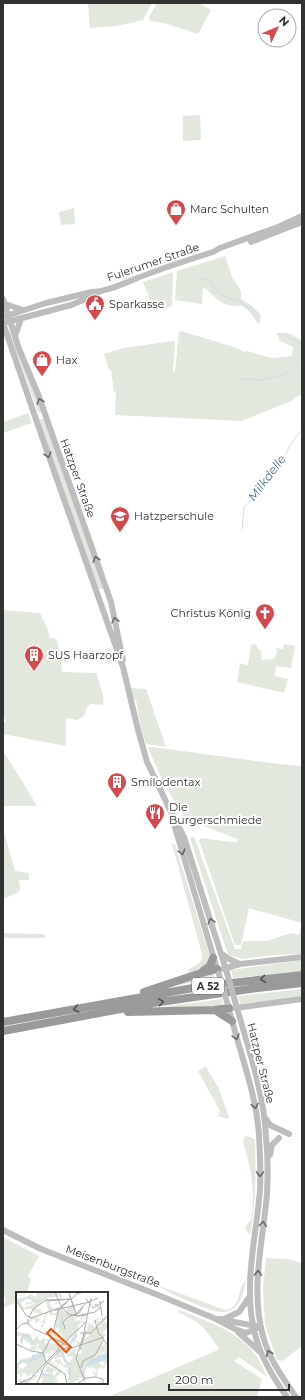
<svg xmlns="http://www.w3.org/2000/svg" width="305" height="1400" viewBox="0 0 305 1400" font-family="Montserrat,sans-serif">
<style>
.green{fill:#e2e8dd}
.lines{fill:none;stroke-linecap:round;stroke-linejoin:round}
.stream{stroke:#cedee9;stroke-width:1}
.secondary{stroke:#bdbdbd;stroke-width:6}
.highway{stroke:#9a9a9a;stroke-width:8}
.secondary-bridge{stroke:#bdbdbd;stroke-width:6}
.oneway{stroke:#6a6a6a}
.oneway2{stroke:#525252}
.labels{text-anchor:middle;stroke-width:4;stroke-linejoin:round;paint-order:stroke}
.shield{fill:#fff;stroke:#707070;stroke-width:1}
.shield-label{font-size:10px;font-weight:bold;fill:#333}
.poi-label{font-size:11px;fill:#333;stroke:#fff;text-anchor:start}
.street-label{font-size:11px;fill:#333;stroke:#fff}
.water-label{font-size:12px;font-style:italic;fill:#476f8e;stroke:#fff}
.inset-river{fill:none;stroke:#cedee9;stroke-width:2}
.inset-road{fill:none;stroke:#adadad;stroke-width:1}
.view{fill:#e8590c;fill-opacity:0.15;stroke:#e8590c;stroke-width:2}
.inset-edge{fill:none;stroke:#333;stroke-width:2}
</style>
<rect width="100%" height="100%" fill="#fff"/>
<path class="green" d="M88,3H152L143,20L139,21L117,26L90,28Z
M157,3H199L211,10L198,34L164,23L150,21L149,17Z
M200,115L201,140L183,141V116Z
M74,208L75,224L61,225L59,212Z
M225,256L232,277L241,291V299L252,306L261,315L259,325L249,311L241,305V306C234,306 227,306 221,302C214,298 210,291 203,287L202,304L175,300L177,271Z
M173,272L172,306L155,311L143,282Z
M8,330H9L20,360L28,374L42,411L40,413L38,412Z
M181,331L237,348L244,352L247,351L272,358L292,356L293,347L280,341L277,333H288L302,340V395H299L291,401L242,421L115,415L116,391L114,392L111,370H109L104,354L124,348L173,341L175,342L173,371L175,372L179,332Z
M28,413L32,423L3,433V422Z
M40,419H42L45,420L105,589H99L97,586L38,421Z
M3,610L40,613L48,630L50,638L57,639L60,654L62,672L97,673C98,684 106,695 103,705L90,704L86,709L84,716L77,720L66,718V746L3,734V724L6,720L3,717Z
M253,644L258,646L257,648L261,651L262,660L274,659L277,652L276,648L283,649L284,644L295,646L291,668L276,666L275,676L288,679L284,693L237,682L240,665L238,663L248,665L251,645Z
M131,688L146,689L166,747L146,744L141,729L136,700L133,699Z
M153,747L279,764L302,766V954L274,955L242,959L229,955L226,949L190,838L194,836L235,949H241L243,941H267L291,933L299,935L302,923L249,908L241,945H235L199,841L201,838L231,842H237V839L204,826H190L165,786L148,748Z
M3,752L9,760L37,806H3Z
M3,829L15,871L29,873V880H19L20,888L19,892L3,899Z
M172,844H175L209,954C209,968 198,970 188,973L189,969C196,965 203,963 202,954Z
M3,933L44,934L45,938H3Z
M302,960V971L233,978L231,970Z
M213,972L215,978L165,988Z
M302,989V997L240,1004L238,996Z
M222,999L223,1006L157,1008L160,1007Z
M205,1067H206L218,1087L229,1117L227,1119L218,1116L220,1111L198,1071Z
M246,1136L253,1138L255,1140C256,1172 256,1203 250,1235L245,1229C246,1224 250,1223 251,1219C256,1192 251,1167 243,1142L244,1138Z
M3,1237L39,1256L28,1276L31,1279L27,1293H17V1302L3,1308L6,1300L3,1290Z
M266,1258L288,1259L302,1263V1346L282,1361L277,1360L265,1325L263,1288Z
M246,1280C240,1318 224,1317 193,1303C181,1298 169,1293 157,1285L225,1310C243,1307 236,1289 246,1280Z
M179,1310C205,1320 236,1330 254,1353C260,1360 263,1369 267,1377L239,1357L234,1361L262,1379L257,1397H108L218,1350L219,1348L203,1327L197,1322L178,1312Z"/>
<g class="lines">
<path class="stream" d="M198,280L208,278L219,294L242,303L258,317
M277,334H282L302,344
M240,379L264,380L284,374L302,361
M242,529L244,508L281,463L289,447L298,434L302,431"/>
<path class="secondary" d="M251,242L302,222
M3,299L19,349L38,394L111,602L123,660
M5,304L23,310
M3,317L46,303L92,292C111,291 130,280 148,274C169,266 191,259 213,252L220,248L278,227L302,216
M7,322L71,305L91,297L99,292
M3,323L40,431L123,667L138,730L147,762L172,814L184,837L227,973
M15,336L21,319
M174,824L218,972
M222,954L229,959L240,964
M223,969L240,964L302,957
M235,1001C247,1044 264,1092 266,1137C268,1156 268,1175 267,1194C263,1241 250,1289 263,1336C269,1359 283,1378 296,1397
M228,1005C238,1048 256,1091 259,1135C260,1153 261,1172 260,1190C256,1239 242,1289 256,1338C262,1359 274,1379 287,1397
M235,1008L302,999
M266,1119L270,1125L289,1134
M270,1155L272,1145L279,1138
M3,1230L41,1249L163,1297L216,1319L235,1329L246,1333L258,1328
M219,1319L256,1326
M224,1319L239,1312L250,1296
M238,1332L259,1351"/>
<path class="highway" d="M203,971L210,966L213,958
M144,992L198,974L217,969
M215,1010L232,1021
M128,1012L215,1010L229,1008
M3,1022L204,986L302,975
M3,1031L153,1003L250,989L302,983"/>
<path class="secondary-bridge" d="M227,973L235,1001
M219,974L227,1002"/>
</g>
<defs><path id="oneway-chevron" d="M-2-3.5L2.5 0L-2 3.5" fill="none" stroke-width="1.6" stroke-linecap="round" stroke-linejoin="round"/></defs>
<g class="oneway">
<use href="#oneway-chevron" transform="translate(40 401) rotate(-109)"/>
<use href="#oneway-chevron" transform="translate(48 455) rotate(71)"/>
<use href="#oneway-chevron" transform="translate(96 559) rotate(-109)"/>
<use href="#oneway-chevron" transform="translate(115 620) rotate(-103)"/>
<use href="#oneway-chevron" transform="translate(182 852) rotate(73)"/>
<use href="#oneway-chevron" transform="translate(211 921) rotate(-107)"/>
<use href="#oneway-chevron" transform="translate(236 1037) rotate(74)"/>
<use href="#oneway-chevron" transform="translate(255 1106) rotate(79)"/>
<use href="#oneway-chevron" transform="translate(260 1174) rotate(91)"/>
<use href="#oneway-chevron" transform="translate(263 1224) rotate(-83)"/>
<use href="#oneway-chevron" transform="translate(258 1273) rotate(-88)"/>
<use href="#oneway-chevron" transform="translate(269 1353) rotate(-113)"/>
</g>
<g class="oneway2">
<use href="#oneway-chevron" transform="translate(263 979) rotate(174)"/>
<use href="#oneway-chevron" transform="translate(161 1002) rotate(-8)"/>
<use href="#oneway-chevron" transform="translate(76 1009) rotate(169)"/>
</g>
<defs>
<symbol id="shop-pin" viewBox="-11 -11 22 30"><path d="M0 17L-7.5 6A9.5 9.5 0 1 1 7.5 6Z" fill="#d5494d" stroke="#fff"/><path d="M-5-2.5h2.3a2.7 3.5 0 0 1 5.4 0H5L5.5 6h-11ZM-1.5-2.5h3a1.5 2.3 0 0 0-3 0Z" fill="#fff"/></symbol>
<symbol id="civic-pin" viewBox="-11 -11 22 30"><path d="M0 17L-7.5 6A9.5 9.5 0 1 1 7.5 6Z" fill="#d5494d" stroke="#fff"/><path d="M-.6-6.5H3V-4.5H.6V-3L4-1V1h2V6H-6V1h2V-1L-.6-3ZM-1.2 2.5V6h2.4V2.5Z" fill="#fff"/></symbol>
<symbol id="school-pin" viewBox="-11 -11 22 30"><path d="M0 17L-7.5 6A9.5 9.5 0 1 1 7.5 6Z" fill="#d5494d" stroke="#fff"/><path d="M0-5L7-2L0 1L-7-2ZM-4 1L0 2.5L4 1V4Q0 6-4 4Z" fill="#fff"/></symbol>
<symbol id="church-pin" viewBox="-11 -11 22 30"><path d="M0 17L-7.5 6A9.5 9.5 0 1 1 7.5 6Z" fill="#d5494d" stroke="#fff"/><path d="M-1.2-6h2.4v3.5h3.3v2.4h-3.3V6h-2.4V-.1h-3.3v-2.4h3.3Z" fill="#fff"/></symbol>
<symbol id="building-pin" viewBox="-11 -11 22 30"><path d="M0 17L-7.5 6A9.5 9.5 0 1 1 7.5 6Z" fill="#d5494d" stroke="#fff"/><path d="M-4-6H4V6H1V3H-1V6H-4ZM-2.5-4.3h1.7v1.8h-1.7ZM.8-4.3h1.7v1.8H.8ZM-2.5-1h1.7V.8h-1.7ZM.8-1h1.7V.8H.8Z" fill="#fff"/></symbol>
<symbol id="restaurant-pin" viewBox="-11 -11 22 30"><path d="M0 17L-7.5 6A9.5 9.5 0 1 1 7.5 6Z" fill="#d5494d" stroke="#fff"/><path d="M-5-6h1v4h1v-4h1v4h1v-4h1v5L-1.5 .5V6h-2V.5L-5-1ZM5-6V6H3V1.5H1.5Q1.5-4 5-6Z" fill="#fff"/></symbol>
</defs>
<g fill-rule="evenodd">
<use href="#shop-pin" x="165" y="198" width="22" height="30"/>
<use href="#civic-pin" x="84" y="293" width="22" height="30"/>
<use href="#shop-pin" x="31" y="349" width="22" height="30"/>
<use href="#school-pin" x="109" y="505" width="22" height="30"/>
<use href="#church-pin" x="254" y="602" width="22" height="30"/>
<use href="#building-pin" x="23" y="644" width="22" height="30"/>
<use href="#building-pin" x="106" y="771" width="22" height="30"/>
<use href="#restaurant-pin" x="144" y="802" width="22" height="30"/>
</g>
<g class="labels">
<rect class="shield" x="192" y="978" width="32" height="16" rx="3"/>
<g class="shield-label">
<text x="208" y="990">A 52</text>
</g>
<g class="poi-label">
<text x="190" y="213">Marc Schulten</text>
<text x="109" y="308">Sparkasse</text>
<text x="56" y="364">Hax</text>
<text x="134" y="520">Hatzperschule</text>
<text x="251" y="617" text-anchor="end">Christus König</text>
<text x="48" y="659">SUS Haarzopf</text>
<text x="131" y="786">Smilodentax</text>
<text x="169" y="811">Die<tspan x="169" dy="13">Burgerschmiede</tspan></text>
</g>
<g class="street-label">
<text transform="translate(153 262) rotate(-19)" y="4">Fulerumer Straße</text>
<text transform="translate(78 478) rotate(70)" y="4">Hatzper Straße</text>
<text transform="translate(261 1063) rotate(76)" y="4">Hatzper Straße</text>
<text transform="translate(113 1266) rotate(21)" y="4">Meisenburgstraße</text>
</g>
<g class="water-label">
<text transform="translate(267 478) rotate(-53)" y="4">Milkdelle</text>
</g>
</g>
<g transform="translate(16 1292)">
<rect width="92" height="92" fill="#fff"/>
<path d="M25,0H40L39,3L41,0L46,3L45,8L41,2V5H38L37,1L38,6L31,5L34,13L39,12L40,9L37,8L39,7L42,11L34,14L39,17L35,18L37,22L48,16L47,19H51V15L57,14L59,19H52H59L60,22L57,24L59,27L60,24L61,25L58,29L64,28L66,23L72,27L67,26L64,29H70L80,35L87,34L82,33L80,29H86V26L78,30L79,32H76L78,28L82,25L80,28L87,25L86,19L87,27L91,24L88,30L92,31V35L86,41L90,42L85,50L86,54L89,52L92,55V61L87,60L74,68L69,74L66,82L69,76L73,73L82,69L87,75L89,70L83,68L92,67L87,78L86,75L82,77L81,85L73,86L79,84L76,79L80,81V78L76,75L78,72L74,77L72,74L68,79L70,87L69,92L68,86L64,85L62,87L65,90L62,88L54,92L51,87L54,84L51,81L52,75L49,76L43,71L41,76L45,74L42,76L46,79L40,86L43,90L27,92L25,89L28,87L24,86L26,81L37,83L28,79L31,76L30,73L41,78L36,80L38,84L42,78L34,73V69L40,74L42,71H40L39,68L44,67L47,73L51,71L46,65L38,67L41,61L35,58V62L30,61L29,68L31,70L36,65H30L32,64L37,65L25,76L26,78L28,75L26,80L23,78V82L21,80L18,83H22L21,85L10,92H1L4,90L0,89V87L6,89L9,86L10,89L16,85L15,80L13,85L9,81L5,82L7,83L5,85L2,81L0,84V79L11,74L7,69L1,75H3L5,76L0,78L4,69H1L21,63L26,59L23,56L20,59L23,52L20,53L21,55L18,59L13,57L18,53L14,54V50L11,52L12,49L10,51V47L9,49L7,46L6,51L5,50L6,48H3L7,44H1L0,47V40L15,42L16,49L21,44H22L26,46L22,44V48H26L27,45L30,48L28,52L31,51V47L34,48L32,51L36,52H41L39,49H42L44,58H49L47,64L53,71L57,65L51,64V56L58,42H61L60,48L66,52L59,55L62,53L59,48L58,54L57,50L53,54V62L59,56L60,63L66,61L65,55H68L66,48L74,43L70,42L73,32L70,31L64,37L69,32L67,30L62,33V39L47,52L42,48L47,46L45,40L37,44L44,37L39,36V38L41,23H34L29,8L19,17H25L24,20L27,18L25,22L31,20L29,29L32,33L29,30L27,35H24L28,30L22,31L27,29L29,21L20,26L25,27L20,32L18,27L13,31L15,35L11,31L10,27L15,29L13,25L22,24L23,21H19L16,17L13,24L16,17L0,18L7,16L0,7L9,5L8,4L9,2L10,6L14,2L20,5L21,1ZM14,5L19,7L12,11L11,9L8,13L22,10L8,16L5,11Z" fill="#e2e8dd" fill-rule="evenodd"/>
<path d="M92,61V67L72,74L68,80V92L66,81L71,72L83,63Z" fill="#cedee9"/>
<path class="inset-river" d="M11,5L23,10M45,35L46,23M5,52L7,43L12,44L17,51M54,52L61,42M46,60L49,69L55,73M17,68V64L25,62M11,70L28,63M71,74L75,68L92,61M54,75V88M0,76L4,70L9,69M26,82L34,83L36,87"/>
<path class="inset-road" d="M39,0L44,12L52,22L61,24L71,23M53,1L61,24L79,20L84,16L79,12M53,2L58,16M70,7L77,16L88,9M0,8L10,23L15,26L43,16M32,9L56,7M84,9L86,24M44,17L69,11M38,18H43L53,8M59,23L70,11L82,6M52,25L63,21L67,15M13,26L17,17L30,8L56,7L60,2L68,0M12,27V32L18,37L36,45M79,28L82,40L92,54M49,37L47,30L52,25M0,38L6,32L12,31M37,41L43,16L53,8M64,41H75L92,23M55,44L69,31M35,45L56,56L88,45M0,52L15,59L27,61L30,70L49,82L51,92M64,58L70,39M27,61L36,44M65,76L67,69L79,63L88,47M68,87L60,66L67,45L75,6M2,92L15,86L56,43M21,92L28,75L43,59L53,55M61,92L70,86L79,85L87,87V92"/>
<path class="view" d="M35,37L55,55L50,60L31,41Z"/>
<rect width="92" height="92" class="inset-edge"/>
</g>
<rect width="305" height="1400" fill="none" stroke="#333333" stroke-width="8"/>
<g transform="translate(277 28) rotate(46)"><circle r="19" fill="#ffffff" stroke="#adadad"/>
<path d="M0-3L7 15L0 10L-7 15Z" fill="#d5494d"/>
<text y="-6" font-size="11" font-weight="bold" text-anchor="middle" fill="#333333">N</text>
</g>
<path d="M169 1384v6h120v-6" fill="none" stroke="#333333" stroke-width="2"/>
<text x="175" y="1384" font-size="12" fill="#333333" stroke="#ffffff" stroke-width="3" paint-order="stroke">200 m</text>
</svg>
